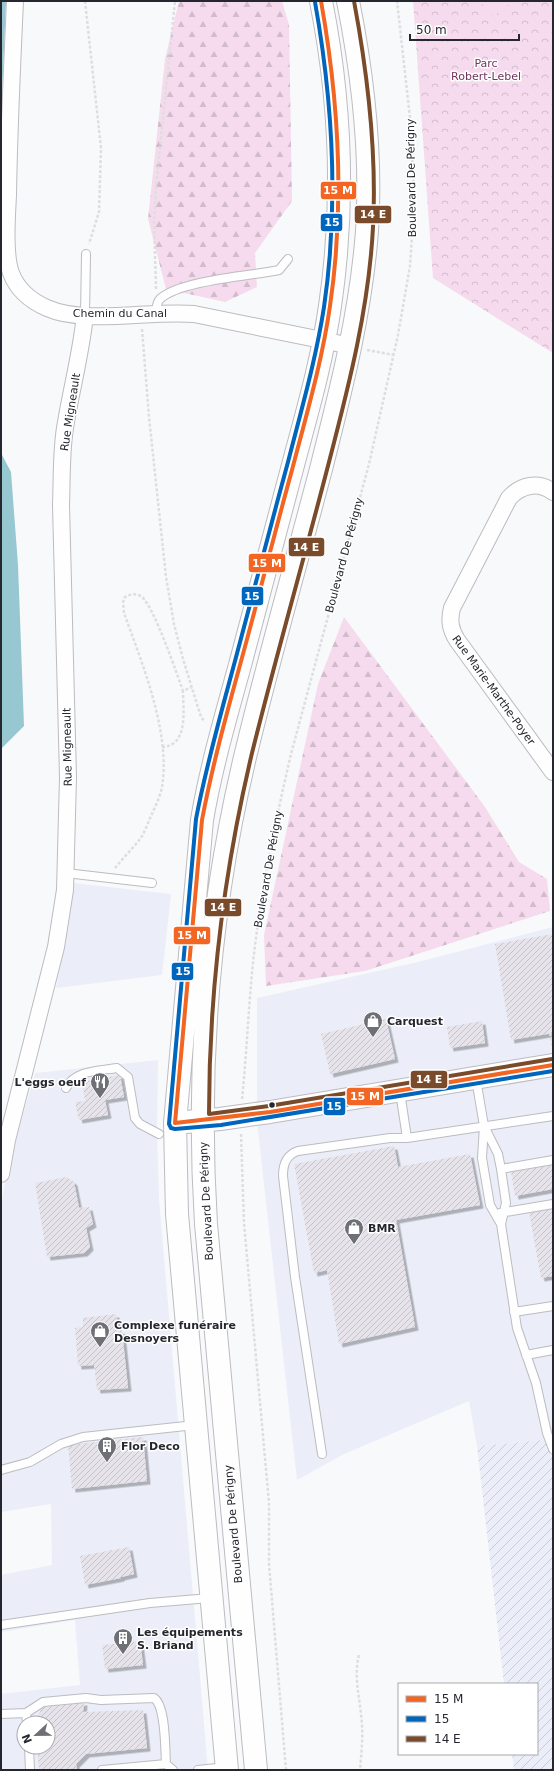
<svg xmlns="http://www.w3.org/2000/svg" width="554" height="1771" viewBox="0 0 554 1771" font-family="'DejaVu Sans',sans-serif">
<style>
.built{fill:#ebeef8;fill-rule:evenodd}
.industrial{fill:url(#industrial-furrows)}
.forest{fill:url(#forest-firs)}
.park{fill:url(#park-crowns)}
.garden{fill:#f5dbed}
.water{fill:#97c7d1}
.building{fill:url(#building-hatch);filter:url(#shadow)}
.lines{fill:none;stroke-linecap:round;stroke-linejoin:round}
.lane-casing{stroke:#bcbcc1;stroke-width:10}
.street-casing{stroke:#bcbcc1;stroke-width:18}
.secondary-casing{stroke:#bcbcc1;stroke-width:24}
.primary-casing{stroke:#bcbcc1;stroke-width:24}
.path{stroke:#dededf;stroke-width:2.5;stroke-dasharray:3 2;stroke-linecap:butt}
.lane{stroke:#fefefe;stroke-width:8}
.street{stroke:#fefefe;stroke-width:16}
.secondary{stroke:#fefefe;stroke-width:22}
.primary{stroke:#fefefe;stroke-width:22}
.bus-1-casing{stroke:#fff;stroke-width:7}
.bus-2-casing{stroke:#fff;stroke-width:7}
.bus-3-casing{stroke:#fff;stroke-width:7}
.bus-1{stroke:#f26522;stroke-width:4}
.bus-2{stroke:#0065bd;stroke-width:4}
.bus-3{stroke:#7a4b2a;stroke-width:4}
.bus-dot{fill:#25272e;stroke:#fff;stroke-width:1.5}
.labels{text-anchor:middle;stroke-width:3;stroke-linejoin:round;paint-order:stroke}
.park-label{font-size:11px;fill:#723560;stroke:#fff}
.street-label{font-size:11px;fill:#25272e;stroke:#fff}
.poi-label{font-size:11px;font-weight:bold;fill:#25272e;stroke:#fff;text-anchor:start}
.line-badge{stroke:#fff;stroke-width:1.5}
.badge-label{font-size:11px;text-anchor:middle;font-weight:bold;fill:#fff}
</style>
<defs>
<pattern id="industrial-furrows" width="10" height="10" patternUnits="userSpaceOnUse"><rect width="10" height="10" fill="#ebeef8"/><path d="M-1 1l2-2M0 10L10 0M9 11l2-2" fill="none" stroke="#c9ccd5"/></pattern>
<pattern id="forest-firs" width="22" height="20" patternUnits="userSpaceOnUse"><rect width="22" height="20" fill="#f5dbed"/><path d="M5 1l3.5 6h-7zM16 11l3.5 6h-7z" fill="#d2bccc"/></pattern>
<pattern id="park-crowns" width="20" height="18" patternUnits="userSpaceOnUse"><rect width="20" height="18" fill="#f5dbed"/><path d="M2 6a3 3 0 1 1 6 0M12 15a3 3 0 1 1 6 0" fill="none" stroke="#d2bccc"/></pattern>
<pattern id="building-hatch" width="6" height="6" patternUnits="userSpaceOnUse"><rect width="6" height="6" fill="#e6e3eb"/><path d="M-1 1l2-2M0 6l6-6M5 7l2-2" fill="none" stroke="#c5c3ca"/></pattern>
<filter id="shadow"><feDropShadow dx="3.5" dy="3.5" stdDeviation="0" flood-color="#0004"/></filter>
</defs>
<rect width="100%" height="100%" fill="#f8f9fb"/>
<path class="built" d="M73,883L171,894L162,975L56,988L70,917Z
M553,927V1439L477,1446L469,1401L344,1454L297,1480L257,1122V998L418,962Z
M158,1060L157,1134L159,1199L208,1770H1V1694L80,1685L75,1620L1,1632V1575L52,1565L51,1504L1,1512V1207L6,1174L35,1073ZM24,1723H48V1747H24Z"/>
<path class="industrial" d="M553,1439V1770H514L512,1754H537V1684H504L477,1446Z"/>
<path class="forest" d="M179,1H282L289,25L292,201L255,253L257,287L225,302L166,289L148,219L165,59Z
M344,617L485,807L519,862L547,879L550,911L365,971L266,986L264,935L318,684Z"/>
<path class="park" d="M413,1H553V353L433,278Z"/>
<path class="garden" d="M479,1H513L494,16Z"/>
<path class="water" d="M1,1H6L1,121Z
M1,453L11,472L18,565L24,726L1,749Z"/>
<path class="building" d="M553,934V1033L511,1040L495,944Z
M386,1019L395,1059L330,1074L321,1034Z
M482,1021L485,1043L450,1048L447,1027Z
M120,1075L124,1097L105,1100L108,1115L79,1120L75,1102L85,1101L82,1082Z
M394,1146L398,1167L470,1154L480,1205L396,1220L415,1327L339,1344L327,1270L314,1273L294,1164Z
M553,1165V1189L515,1196L511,1172Z
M67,1177L74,1182L79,1208L89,1207L93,1224L86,1228L90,1247L84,1253L47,1257L35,1183Z
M553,1208V1276L541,1278L529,1212Z
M116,1314L118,1330L122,1331L128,1388L97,1390L94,1365L78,1366L75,1328L83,1327V1318Z
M143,1437L147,1481L72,1489L68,1445Z
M129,1547L134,1574L121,1577V1578L85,1585L80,1556Z
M140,1641L143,1665L105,1669L102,1645Z
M84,1702L83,1712L143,1710L147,1748L86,1754L76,1764L77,1770H39L37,1747H48V1723H35L42,1707Z"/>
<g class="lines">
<defs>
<path id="lane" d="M156,313C157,308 156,303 160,299C179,281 247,276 274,271L279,270L288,259
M85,315L86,254
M66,873L152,883
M476,1079L484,1126L482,1158L490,1205L501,1224L506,1203L501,1169L498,1154L484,1126
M66,1088C75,1070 99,1071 117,1068L128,1077L135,1118L140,1124L159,1134
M400,1092L407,1138
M501,1169L553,1160
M500,1213L553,1204
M501,1224L517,1328L536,1383L547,1433L553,1449
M514,1312L553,1306
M526,1355L553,1350
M322,1454L295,1277L283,1176C283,1164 286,1155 298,1151L390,1138H407L553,1116
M1,1470L30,1462L61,1444L83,1437L195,1425
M1,1625L150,1603L210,1598
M26,1713L27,1723
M1,1714L26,1713L43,1702L86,1698L101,1700L154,1698C166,1706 165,1749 166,1764L173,1770
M29,1747L30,1770
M102,1770L166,1764
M198,1770L226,1767"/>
<path id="street" d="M15,1C12,66 9,130 8,195C7,216 4,254 11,273C17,289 31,301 47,308C85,325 151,310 194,314L351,346
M553,492C538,481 521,485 509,498L452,608C449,620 450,629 457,640L553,772
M1,1174L7,1140L56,947L65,890L68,777L61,505C62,479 61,453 65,428C71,390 81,354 85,315"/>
<path id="secondary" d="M175,1123L220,1119L270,1112L553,1065"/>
<path id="primary" d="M227,1770L177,1214L175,1123L202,820C211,767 226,716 240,665C259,593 278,521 297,450C310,402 323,355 330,306C345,204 341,102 321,1
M256,1770L206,1224C196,1066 209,907 246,753C269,658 296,564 321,469C341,390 361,312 367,231C372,154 363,76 348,1"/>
</defs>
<use href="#lane" class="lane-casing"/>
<use href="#street" class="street-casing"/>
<use href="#secondary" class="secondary-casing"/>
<use href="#primary" class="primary-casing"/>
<path class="path" d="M85,1L101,148L99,212L89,244
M156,289L154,220L157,177L175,1
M142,329L149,417L166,577L174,624L183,659L201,717L205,722
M367,350L394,355
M162,747C189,746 183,709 183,691
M115,868C123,858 133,848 141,838C145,831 148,823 151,816C155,807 160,797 162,787C171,733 142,663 124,613L123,602L125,597C130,594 137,593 142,597C154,607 177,674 183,691L192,687
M550,1033L553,1049
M242,1099C248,1041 249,982 258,924C266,866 278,810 291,754L369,464L398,335L410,266L414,206L413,172L410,118L397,1
M241,1134L244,1223L269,1503V1564L286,1770
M359,1655C353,1678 361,1702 362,1726C363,1741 361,1756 360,1770"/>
<use href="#lane" class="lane"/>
<use href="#street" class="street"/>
<use href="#secondary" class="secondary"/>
<use href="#primary" class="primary"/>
<defs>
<path id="bus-1" d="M321,1C339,102 345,204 330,306C322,362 306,416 292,470C274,535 258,600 240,665C226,716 212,767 202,820L175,1123L270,1112L553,1065"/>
<path id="bus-2" d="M315,2C333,103 339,205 324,307C316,359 301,411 288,462C270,528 253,594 235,661C221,713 206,766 196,819L169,1124L171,1128L175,1129L221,1125L553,1071"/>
<path id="bus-3" d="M354,1C368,76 377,151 373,227C369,307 349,385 329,462C304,559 276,656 252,753C224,871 209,993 209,1114L269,1106L552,1059"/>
</defs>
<use href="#bus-1" class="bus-1-casing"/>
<use href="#bus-2" class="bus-2-casing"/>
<use href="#bus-3" class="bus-3-casing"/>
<use href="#bus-1" class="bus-1"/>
<use href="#bus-2" class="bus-2"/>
<use href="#bus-3" class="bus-3"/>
</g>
<defs>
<symbol id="shop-pin" viewBox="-11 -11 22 30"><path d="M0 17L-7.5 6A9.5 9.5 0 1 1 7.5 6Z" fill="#6f7076" stroke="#fff"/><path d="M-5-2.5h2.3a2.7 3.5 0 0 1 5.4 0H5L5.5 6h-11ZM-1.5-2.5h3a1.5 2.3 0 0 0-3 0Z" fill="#fff"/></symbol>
<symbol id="restaurant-pin" viewBox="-11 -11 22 30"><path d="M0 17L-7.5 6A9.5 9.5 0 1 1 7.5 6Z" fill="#6f7076" stroke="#fff"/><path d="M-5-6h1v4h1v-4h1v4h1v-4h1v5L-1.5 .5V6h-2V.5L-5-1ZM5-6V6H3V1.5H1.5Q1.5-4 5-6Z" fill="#fff"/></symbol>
<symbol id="building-pin" viewBox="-11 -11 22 30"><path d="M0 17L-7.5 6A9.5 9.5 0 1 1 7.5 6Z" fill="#6f7076" stroke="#fff"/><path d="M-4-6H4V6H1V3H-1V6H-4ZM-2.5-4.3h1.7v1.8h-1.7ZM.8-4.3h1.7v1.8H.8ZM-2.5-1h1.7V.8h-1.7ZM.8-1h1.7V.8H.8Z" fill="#fff"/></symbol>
</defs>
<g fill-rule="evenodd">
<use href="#shop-pin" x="362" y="1010" width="22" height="30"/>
<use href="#restaurant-pin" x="89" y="1071" width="22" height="30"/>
<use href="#shop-pin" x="343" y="1217" width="22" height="30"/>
<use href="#shop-pin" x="89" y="1320" width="22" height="30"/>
<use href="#building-pin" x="96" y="1435" width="22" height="30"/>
<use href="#building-pin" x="112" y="1627" width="22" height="30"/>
</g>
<circle class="bus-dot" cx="272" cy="1105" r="3.5"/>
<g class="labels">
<g class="park-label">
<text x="486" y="67">Parc<tspan x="486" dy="13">Robert-Lebel</tspan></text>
</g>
<g class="street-label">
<text transform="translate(411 178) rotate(-91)" y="4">Boulevard De Périgny</text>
<text x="120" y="317">Chemin du Canal</text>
<text transform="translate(70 412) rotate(-81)" y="4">Rue Migneault</text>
<text transform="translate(344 555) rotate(-75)" y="4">Boulevard De Périgny</text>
<text transform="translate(494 690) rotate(54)" y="4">Rue Marie-Marthe-Poyer</text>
<text transform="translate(67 747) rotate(-91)" y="4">Rue Migneault</text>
<text transform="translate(268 869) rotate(-80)" y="4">Boulevard De Périgny</text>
<text transform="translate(206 1201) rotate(-93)" y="4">Boulevard De Périgny</text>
<text transform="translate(233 1524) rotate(-95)" y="4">Boulevard De Périgny</text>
</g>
<g class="poi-label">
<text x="387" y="1025">Carquest</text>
<text x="86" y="1086" text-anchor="end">L'eggs oeuf</text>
<text x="368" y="1232">BMR</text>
<text x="114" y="1329">Complexe funéraire<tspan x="114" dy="13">Desnoyers</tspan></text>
<text x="121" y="1450">Flor Deco</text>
<text x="137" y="1636">Les équipements<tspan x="137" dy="13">S. Briand</tspan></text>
</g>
</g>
<g class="line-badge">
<rect x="320" y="181" width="37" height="19" rx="4" fill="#f26522"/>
<rect x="354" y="205" width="38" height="19" rx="4" fill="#7a4b2a"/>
<rect x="320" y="213" width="23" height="19" rx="4" fill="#0065bd"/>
<rect x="288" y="537" width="37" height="20" rx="4" fill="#7a4b2a"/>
<rect x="248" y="553" width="38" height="20" rx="4" fill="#f26522"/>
<rect x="241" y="586" width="23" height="20" rx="4" fill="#0065bd"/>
<rect x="204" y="898" width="38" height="19" rx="4" fill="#7a4b2a"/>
<rect x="173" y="926" width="38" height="19" rx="4" fill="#f26522"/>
<rect x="171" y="962" width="23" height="19" rx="4" fill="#0065bd"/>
<rect x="410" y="1070" width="38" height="19" rx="4" fill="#7a4b2a"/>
<rect x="346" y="1087" width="38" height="19" rx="4" fill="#f26522"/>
<rect x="323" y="1097" width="23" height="19" rx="4" fill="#0065bd"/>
</g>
<g class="badge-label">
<text x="338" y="194">15 M</text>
<text x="373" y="218">14 E</text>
<text x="332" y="226">15</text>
<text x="306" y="551">14 E</text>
<text x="267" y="567">15 M</text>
<text x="252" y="600">15</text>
<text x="223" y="911">14 E</text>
<text x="192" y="939">15 M</text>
<text x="183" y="975">15</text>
<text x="429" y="1083">14 E</text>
<text x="365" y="1100">15 M</text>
<text x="334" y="1110">15</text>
</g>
<rect width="554" height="1771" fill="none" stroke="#25272e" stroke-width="4"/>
<rect x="398" y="1683" width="140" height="72" fill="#ffffff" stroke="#a8a9ab"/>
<rect x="406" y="1696" width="20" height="6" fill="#f26522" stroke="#a8a9ab"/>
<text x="434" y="1703" font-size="12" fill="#25272e">15 M</text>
<rect x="406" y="1716" width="20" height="6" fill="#0065bd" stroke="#a8a9ab"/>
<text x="434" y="1723" font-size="12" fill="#25272e">15</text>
<rect x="406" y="1736" width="20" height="6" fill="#7a4b2a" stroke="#a8a9ab"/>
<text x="434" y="1743" font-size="12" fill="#25272e">14 E</text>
<g transform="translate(36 1735) rotate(248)"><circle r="19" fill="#ffffff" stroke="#a8a9ab"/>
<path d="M0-3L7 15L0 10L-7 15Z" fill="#6f7076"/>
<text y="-6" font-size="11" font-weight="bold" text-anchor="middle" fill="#25272e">N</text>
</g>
<path d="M410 34v6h109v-6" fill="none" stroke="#25272e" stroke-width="2"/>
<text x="416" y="34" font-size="12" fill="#25272e" stroke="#ffffff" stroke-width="3" paint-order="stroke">50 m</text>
</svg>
